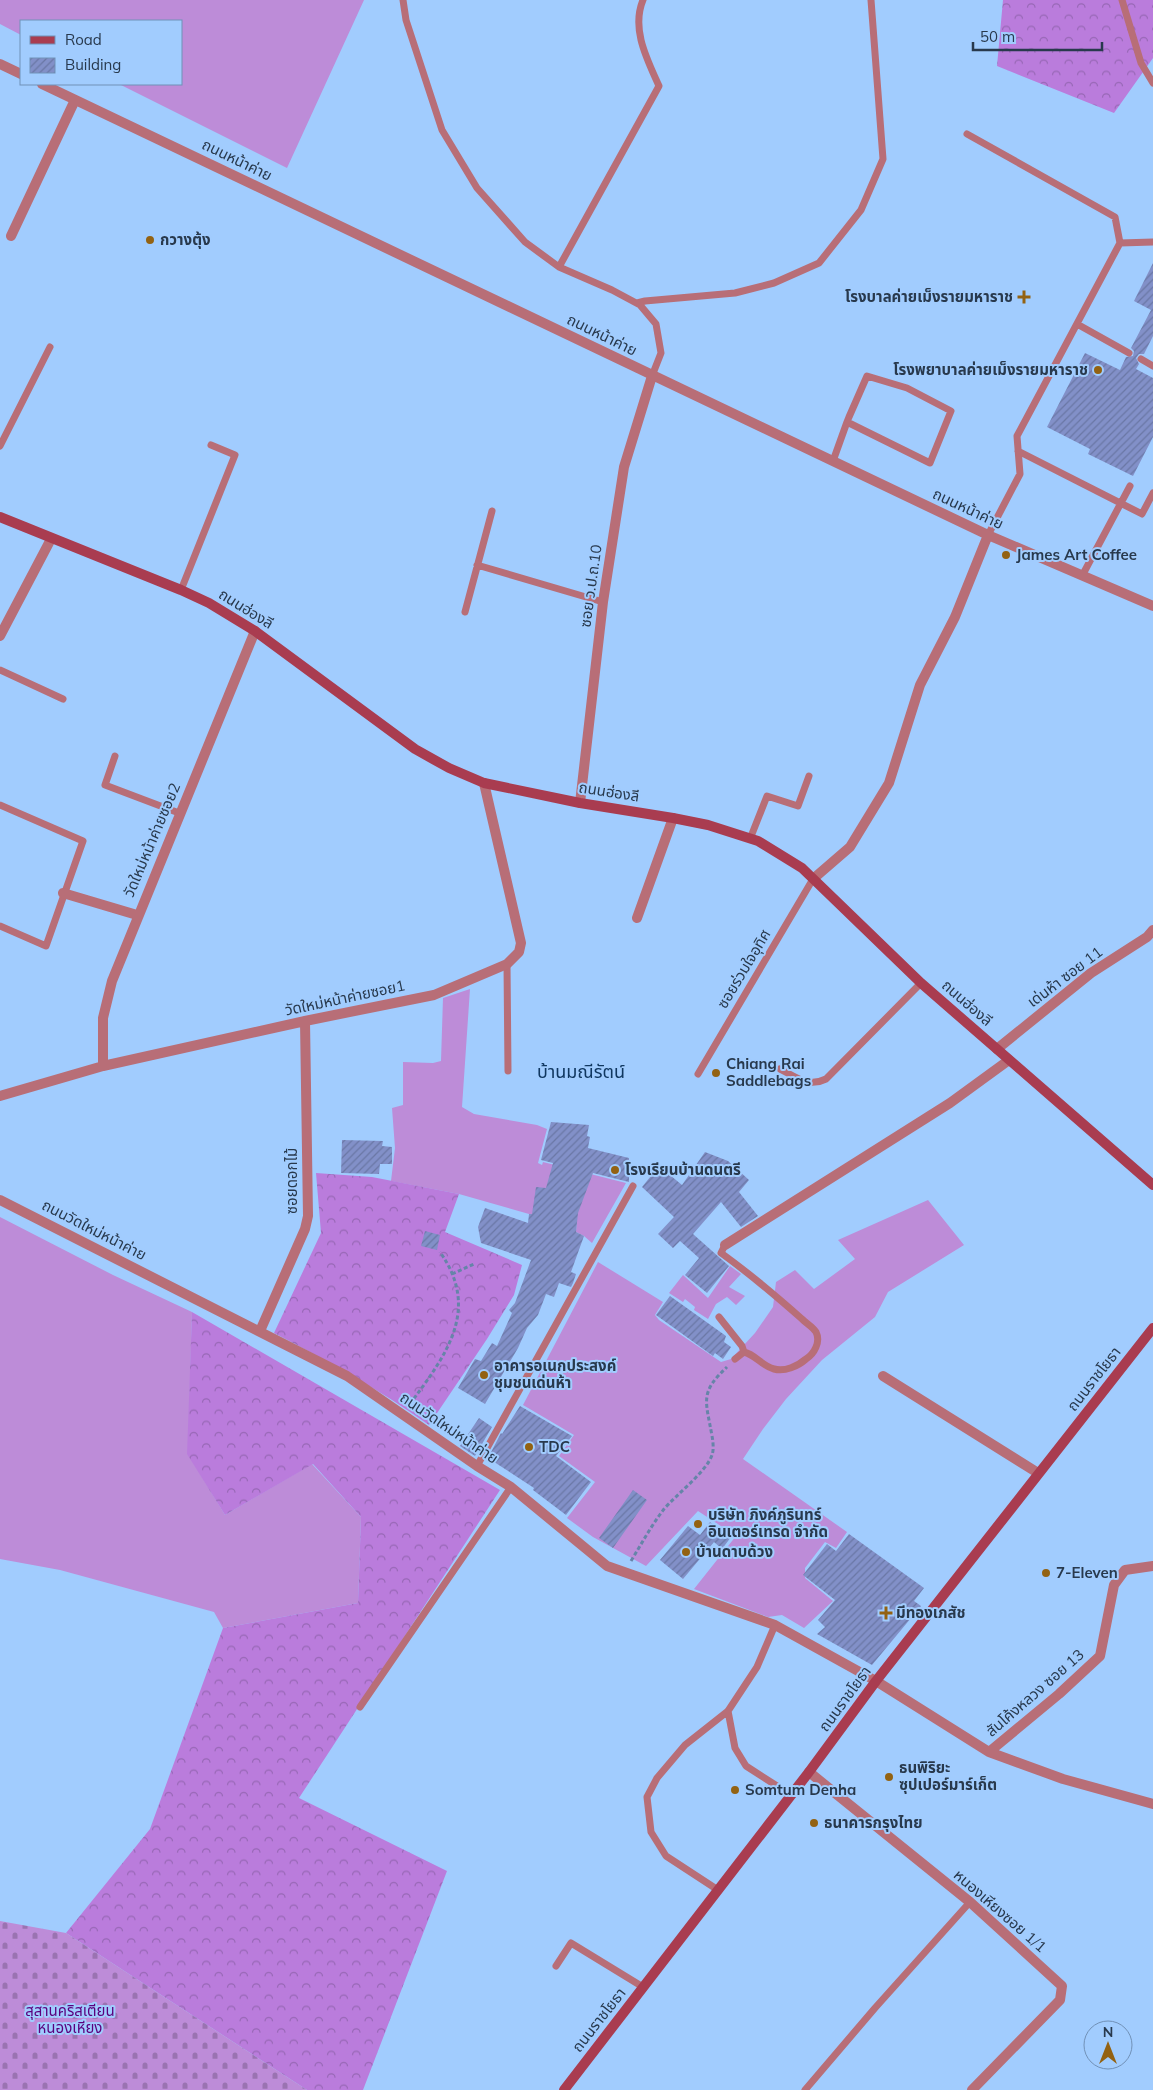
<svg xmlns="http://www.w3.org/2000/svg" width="1153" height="2090" viewBox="0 0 1153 2090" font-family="Mulish,'Noto Sans Thai',sans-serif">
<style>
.grass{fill:#bd8cd8}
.forest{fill:url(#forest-crowns)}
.cemetery{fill:url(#cemetery-stones)}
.building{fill:url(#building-hatch)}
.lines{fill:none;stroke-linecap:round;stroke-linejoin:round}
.path{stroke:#6684a8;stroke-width:3;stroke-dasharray:4 2.5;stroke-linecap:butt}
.lane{stroke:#b86e77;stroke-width:7}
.street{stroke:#b86e77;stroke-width:10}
.secondary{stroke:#a93c50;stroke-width:10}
.poi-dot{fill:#936212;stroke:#a1ccfe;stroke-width:2}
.labels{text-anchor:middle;stroke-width:4;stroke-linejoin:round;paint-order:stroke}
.street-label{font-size:15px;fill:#28394d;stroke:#a1ccfe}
.poi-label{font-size:15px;font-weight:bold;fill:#28394d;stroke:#a1ccfe;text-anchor:start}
.park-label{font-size:15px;fill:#5b007d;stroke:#a1ccfe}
.quarter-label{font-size:18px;fill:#103760;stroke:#a1ccfe}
</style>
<defs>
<pattern id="forest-crowns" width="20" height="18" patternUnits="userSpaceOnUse" patternTransform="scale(1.25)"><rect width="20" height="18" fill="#ba7cdc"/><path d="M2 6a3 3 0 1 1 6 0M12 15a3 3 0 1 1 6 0" fill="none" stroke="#9767b5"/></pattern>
<pattern id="cemetery-stones" width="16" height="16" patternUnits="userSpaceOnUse" patternTransform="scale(1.25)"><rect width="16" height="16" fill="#bd8cd8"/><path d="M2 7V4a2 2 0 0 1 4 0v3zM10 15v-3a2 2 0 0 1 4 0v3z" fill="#9a73b1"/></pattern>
<pattern id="building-hatch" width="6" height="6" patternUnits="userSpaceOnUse" patternTransform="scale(1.25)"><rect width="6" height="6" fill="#8290c8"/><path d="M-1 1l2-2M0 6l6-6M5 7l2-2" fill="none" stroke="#6a77a5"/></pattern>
</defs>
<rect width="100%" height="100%" fill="#a1ccfe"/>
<path class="grass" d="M0,0H364L287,168L119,84H181V21H21V35L0,24Z
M470,989L462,1107L474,1114L537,1125L547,1129L538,1163L542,1165L543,1162L626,1183L592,1243L584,1236L576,1232L577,1219L529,1214L459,1194L391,1181L395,1148L392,1108L403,1105V1062L433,1063L441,1061L443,998Z
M928,1200L964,1245L888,1292L875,1317L822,1360L786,1399L763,1429L743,1459L847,1532L836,1548L825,1542L805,1568V1578L833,1601L804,1628L782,1615L768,1617L694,1589L736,1536L698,1511L646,1566L593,1537L567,1518L595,1482L559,1456L574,1435L523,1405L598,1262L663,1302L655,1315L659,1320L721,1362L731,1359L755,1333L773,1307L776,1282L795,1270L814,1289L855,1259L838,1240Z
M0,1217L113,1275L192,1312L188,1454L225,1515L312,1464L361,1517L358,1603L223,1628L214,1612L60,1570L0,1559Z
M730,1266L741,1274L729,1287L745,1296L736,1305L727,1297L716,1304L708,1319L694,1310L695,1307L685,1299L683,1302L669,1293L683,1275L708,1298Z"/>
<path class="forest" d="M1003,0H1153V58L1114,113L997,66Z
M316,1173L372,1177L459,1194L445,1232L522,1265L514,1295L487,1339L429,1425C380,1390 328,1361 274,1333L321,1233Z
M192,1312L500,1490L299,1798L447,1871L363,2090H307L66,1933L150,1829L223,1628L358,1603L361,1517L313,1464L225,1515L187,1454Z"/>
<path class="cemetery" d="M0,1921L66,1933L307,2090H0Z"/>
<path class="building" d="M1153,263V336L1144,354H1139L1136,358L1139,364L1136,369L1153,378V437L1133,476L1088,454L1090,449L1047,427L1085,353L1120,370L1126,357L1133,356L1134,351L1131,348L1151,310L1134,301Z
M551,1122L589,1125L587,1136L590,1137L588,1148L629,1158V1182L593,1173L578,1213L576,1232L584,1236L571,1272L576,1274L573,1283L571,1287L559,1283L554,1297L546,1294L538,1315L527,1328L518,1348L485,1404L458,1388L475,1359L481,1361L492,1343L497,1346L512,1313L509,1310L515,1303L531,1260L481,1243L478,1227L485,1208L528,1223L529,1214H532L536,1187L546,1188L553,1163L541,1160Z
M342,1140L383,1141L382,1146L392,1147V1164H380L379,1174L341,1173Z
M705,1152L728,1161L749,1180L739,1192L758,1216L741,1227L721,1202L693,1234L729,1266L707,1293L685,1275L699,1258L680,1241L673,1248L658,1234L674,1217L642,1187L659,1166L682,1185Z
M425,1231L440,1235L437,1250L421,1246Z
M670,1296L726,1336L724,1342L731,1347L723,1359L715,1353L713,1356L656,1315Z
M520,1406L572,1436L556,1456L591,1482L566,1515L533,1490L534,1488L488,1458L501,1433L502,1434Z
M479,1418L492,1427L475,1456L460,1446Z
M633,1490L647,1500L613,1548L599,1538Z
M710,1522L731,1537L722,1549L714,1542L683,1579L660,1560L688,1526L700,1535Z
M849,1534L924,1588L914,1601L921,1606L872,1665L817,1634L825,1627L818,1620L835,1600L803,1575L827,1544L836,1551Z"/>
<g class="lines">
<path class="path" d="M452,1274L474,1264
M410,1404C446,1355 481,1310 440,1252
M631,1561C642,1543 651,1526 664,1509C676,1495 707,1471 712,1455C714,1450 713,1441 712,1436C706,1401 699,1393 727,1367"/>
<path class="lane" d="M403,0L406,20L442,130L477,188L525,242L559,267L612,290L640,305L656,324L661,353L652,376
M1122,0L1141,63L1153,83
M967,134L1115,217L1120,243L1017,436L1020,474L988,535
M1120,243L1153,242
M559,267L659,86C647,59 631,29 643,0
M637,303L645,301L735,293L774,283L819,263L861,210L883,159L871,0
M1077,324L1129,353
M1141,359L1153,366
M0,446L50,347
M1018,451L1142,514L1153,493
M833,461L847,422L849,417L867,376L907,388L951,411L930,463L847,422
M477,565L603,602
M1082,576L1130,486
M181,590L235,455L211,445
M465,612L492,511
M0,670L63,699
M115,756L105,785L179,813
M0,805L83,841L46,946L0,926
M750,839L767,796L798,806L809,776
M507,964L508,1071
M780,1069C796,1077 808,1088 826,1079L921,983
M698,1074L813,879
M725,1245L721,1253C749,1273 776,1296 802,1319C806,1323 813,1327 816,1332C821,1342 814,1354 806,1359C798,1366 785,1372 774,1369C762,1366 756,1355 744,1352L735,1359
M719,1317L742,1346L744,1352
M477,1466L633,1186
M360,1707L511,1487
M728,1711L735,1748L746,1766L791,1795
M718,1890L666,1856L651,1832L647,1797L657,1778L685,1745L728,1711L757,1667L775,1625
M556,1966L571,1943L643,1987
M805,2090L875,2008L970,1902"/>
<path class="street" d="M0,64L21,74
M42,84L988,535L1153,606
M11,236L75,100
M0,636L51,539
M580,803L603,602L624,467L652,376
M813,879L850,847L889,783L920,685L955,617L988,535
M63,893L137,915
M637,918L673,818
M997,1049L1091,973L1147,937L1153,930
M103,1066V1018L112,981L255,631
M0,1096L103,1066L305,1021L434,995L507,964L519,952L521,943L484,783
M0,1200L347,1376L477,1466L511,1487L607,1566L775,1625L876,1681L989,1752L1063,1779L1153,1804
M725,1245L950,1103L1009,1060
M260,1331L305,1229L308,1216L305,1021
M883,1376L1038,1473
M989,1752L1059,1694L1100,1656L1114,1585L1125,1570L1153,1566
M809,1772L970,1902L1062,1986L1060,2000L972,2090"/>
<path class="secondary" d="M0,517L181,590L209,603L255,631L415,749L449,768L484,783L580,803L673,818L708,825L758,841L802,868L921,983L1153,1185
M564,2090L809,1772L876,1681L1153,1328"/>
</g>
<g class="poi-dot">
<circle cx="150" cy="240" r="5"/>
<path d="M1021.5 289.5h5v5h5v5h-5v5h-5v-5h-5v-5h5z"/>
<circle cx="1098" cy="370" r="5"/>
<circle cx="1006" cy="555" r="5"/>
<circle cx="716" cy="1073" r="5"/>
<circle cx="615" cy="1170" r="5"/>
<circle cx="484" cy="1375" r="5"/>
<circle cx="529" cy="1447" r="5"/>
<circle cx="698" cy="1524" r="5"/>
<circle cx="686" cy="1552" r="5"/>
<circle cx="1046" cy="1573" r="5"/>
<path d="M883.5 1605.5h5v5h5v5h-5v5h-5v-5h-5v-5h5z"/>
<circle cx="889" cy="1777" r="5"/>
<circle cx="735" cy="1790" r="5"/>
<circle cx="814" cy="1823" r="5"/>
</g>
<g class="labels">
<g class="street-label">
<text transform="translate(237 160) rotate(26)" y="5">ถนนหน้าค่าย</text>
<text transform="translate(602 335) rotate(26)" y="5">ถนนหน้าค่าย</text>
<text transform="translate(968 509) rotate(25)" y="5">ถนนหน้าค่าย</text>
<text transform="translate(591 586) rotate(-82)" y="5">ซอย ว.ป.ถ.10</text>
<text transform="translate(246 609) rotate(32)" y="5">ถนนฮ่องลี</text>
<text transform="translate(609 792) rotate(9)" y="5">ถนนฮ่องลี</text>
<text transform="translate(152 840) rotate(-67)" y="5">วัดใหม่หน้าค่ายซอย2</text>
<text transform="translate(744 969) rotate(-59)" y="5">ซอยร่วมใจอุทิศ</text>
<text transform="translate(1065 977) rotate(-37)" y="5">เด่นห้า ซอย 11</text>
<text transform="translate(345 998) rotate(-12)" y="5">วัดใหม่หน้าค่ายซอย1</text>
<text transform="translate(967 1003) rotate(41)" y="5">ถนนฮ่องลี</text>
<text transform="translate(292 1181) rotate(-90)" y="5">ซอยดอกไม้</text>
<text transform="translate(94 1230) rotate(27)" y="5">ถนนวัดใหม่หน้าค่าย</text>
<text transform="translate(1094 1379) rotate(-52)" y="5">ถนนราชโยธา</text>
<text transform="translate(449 1428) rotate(34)" y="5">ถนนวัดใหม่หน้าค่าย</text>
<text transform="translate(1035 1693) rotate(-41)" y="5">สันโค้งหลวง ซอย 13</text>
<text transform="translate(845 1699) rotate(-54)" y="5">ถนนราชโยธา</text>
<text transform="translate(1000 1911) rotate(41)" y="5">หนองเหียงซอย 1/1</text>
<text transform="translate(599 2020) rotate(-52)" y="5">ถนนราชโยธา</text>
</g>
<g class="poi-label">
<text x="160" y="245">กวางตุ้ง</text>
<text x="1013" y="302" text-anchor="end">โรงบาลค่ายเม็งรายมหาราช</text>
<text x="1088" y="375" text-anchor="end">โรงพยาบาลค่ายเม็งรายมหาราช</text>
<text x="1016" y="560">James Art Coffee</text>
<text x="726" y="1069">Chiang Rai<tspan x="726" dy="17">Saddlebags</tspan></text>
<text x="625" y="1175">โรงเรียนบ้านดนตรี</text>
<text x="494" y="1371">อาคารอเนกประสงค์<tspan x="494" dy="17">ชุมชนเด่นห้า</tspan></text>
<text x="539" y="1452">TDC</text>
<text x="708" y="1520">บริษัท ภิงค์ภูรินทร์<tspan x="708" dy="17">อินเตอร์เทรด จำกัด</tspan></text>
<text x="696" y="1557">บ้านดาบด้วง</text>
<text x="1056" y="1578">7-Eleven</text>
<text x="896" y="1618">มีทองเภสัช</text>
<text x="899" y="1773">ธนพิริยะ<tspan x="899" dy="17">ซุปเปอร์มาร์เก็ต</tspan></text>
<text x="745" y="1795">Somtum Denha</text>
<text x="824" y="1828">ธนาคารกรุงไทย</text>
</g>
<g class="park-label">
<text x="70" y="2016">สุสานคริสเตียน<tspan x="70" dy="17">หนองเหียง</tspan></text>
</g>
<g class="quarter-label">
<text x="581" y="1078">บ้านมณีรัตน์</text>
</g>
</g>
<rect x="20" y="20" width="162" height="65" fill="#a1ccfe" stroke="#7191b7"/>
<rect x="30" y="36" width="25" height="8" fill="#a93c50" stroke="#7191b7"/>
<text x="65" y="45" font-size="15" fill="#28394d">Road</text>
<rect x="30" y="58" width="25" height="15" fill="url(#building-hatch)" stroke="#7191b7"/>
<text x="65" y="70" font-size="15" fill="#28394d">Building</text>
<g transform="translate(1108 2045)"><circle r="24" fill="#a1ccfe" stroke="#7191b7"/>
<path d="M0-4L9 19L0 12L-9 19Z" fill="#936212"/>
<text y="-8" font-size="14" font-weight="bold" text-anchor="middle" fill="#28394d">N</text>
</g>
<path d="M973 42v8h129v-8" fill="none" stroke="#28394d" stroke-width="2.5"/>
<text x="980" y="42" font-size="15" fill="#28394d" stroke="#a1ccfe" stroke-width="4" paint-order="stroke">50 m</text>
</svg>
